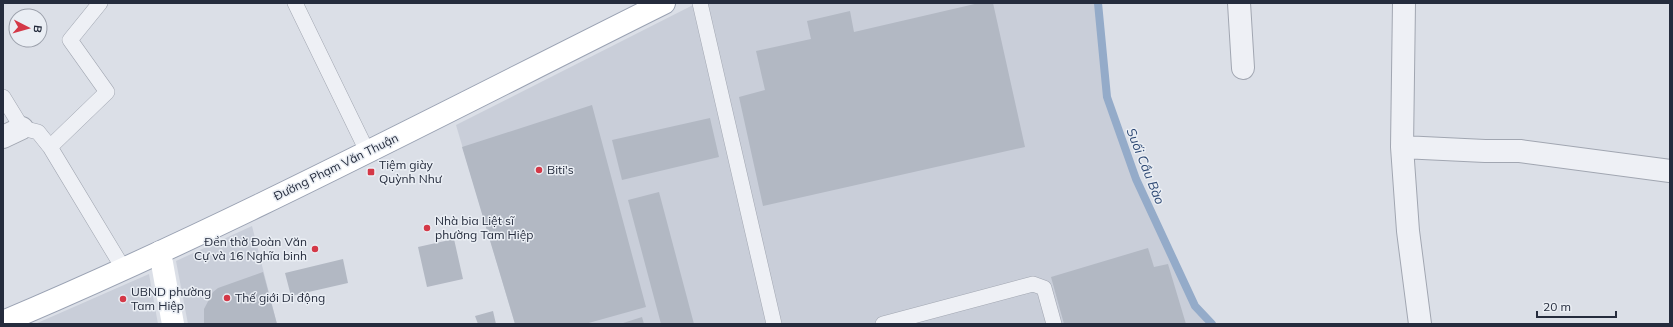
<svg xmlns="http://www.w3.org/2000/svg" width="1673" height="327" viewBox="0 0 1673 327" font-family="Mulish,sans-serif">
<style>
.built{fill:#c9ced9}
.lines{fill:none;stroke-linecap:round;stroke-linejoin:round}
.stream{stroke:#94abc9;stroke-width:8}
.building{fill:#b2b8c3}
.lane-casing{stroke:#a1a6b1;stroke-width:16}
.street-casing{stroke:#a1a6b1;stroke-width:24}
.primary-casing{stroke:#9aa2b3;stroke-width:24}
.lane{stroke:#eef0f5;stroke-width:15}
.street{stroke:#eef0f5;stroke-width:22}
.secondary{stroke:#fff;stroke-width:22}
.primary{stroke:#fff;stroke-width:22}
.poi-dot{fill:#d43847;stroke:#eaeef4;stroke-width:1.5}
.labels{text-anchor:middle;stroke-width:3;stroke-linejoin:round;paint-order:stroke}
.poi-label{font-size:12px;fill:#252c3d;stroke:#eaeef4;text-anchor:start}
.street-label{font-size:12px;fill:#252c3d;stroke:#eaeef4}
.water-label{font-size:13px;font-style:italic;fill:#2d4873;stroke:#eaeef4}
</style>
<rect width="100%" height="100%" fill="#dbdfe7"/>
<path class="built" d="M697,3H1098L1107,97L1136,179L1195,306L1212,324H515L456,125Z
M252,226L277,324H188L176,261Z
M149,274L158,324H35Z"/>
<g class="lines">
<path class="stream" d="M1098,3L1107,97L1136,179L1195,306L1212,324"/>
</g>
<path class="building" d="M979,3H993L1025,147L763,206L739,97L765,90L756,51L811,39L807,21L850,11L854,32Z
M592,105L646,307L585,324H515L462,147Z
M710,118L719,157L622,180L612,140Z
M659,192L694,324H661L628,200Z
M454,239L463,279L427,287L418,247Z
M1148,248L1154,267L1168,264L1186,324H1064L1051,277Z
M343,259L348,283L291,296L285,273Z
M263,272L277,324H204V309L213,292L218,288Z
M493,311L496,324H478L475,316Z
M642,317L644,324H620Z"/>
<g class="lines">
<defs>
<path id="lane" d="M295,3L367,151
M700,3L774,324
M3,97L22,128L38,132L50,147L123,268
M50,147L107,92L70,40L100,3
M883,324L1033,284L1044,288L1054,324"/>
<path id="street" d="M1239,3L1243,68
M1404,3L1402,147L1408,231L1420,324
M3,137L22,128
M1402,147L1485,151H1520L1670,171"/>
<path id="primary" d="M3,322C228,227 445,112 664,3"/>
</defs>
<use href="#lane" class="lane-casing"/>
<use href="#street" class="street-casing"/>
<use href="#primary" class="primary-casing"/>
<use href="#lane" class="lane"/>
<use href="#street" class="street"/>
<path class="secondary" d="M160,252L173,324"/>
<use href="#primary" class="primary"/>
</g>
<g class="poi-dot">
<circle cx="539" cy="170" r="4"/>
<rect x="367" y="168" width="8" height="8" rx="2"/>
<circle cx="427" cy="228" r="4"/>
<circle cx="315" cy="249" r="4"/>
<circle cx="227" cy="298" r="4"/>
<circle cx="123" cy="299" r="4"/>
</g>
<g class="labels">
<g class="poi-label">
<text x="379" y="169">Tiệm giày<tspan x="379" dy="14">Quỳnh Như</tspan></text>
<text x="547" y="174">Biti's</text>
<text x="435" y="225">Nhà bia Liệt sĩ<tspan x="435" dy="14">phường Tam Hiệp</tspan></text>
<text x="307" y="246" text-anchor="end">Đền thờ Đoàn Văn<tspan x="307" dy="14">Cự và 16 Nghĩa binh</tspan></text>
<text x="131" y="296">UBND phường<tspan x="131" dy="14">Tam Hiệp</tspan></text>
<text x="235" y="302">Thế giới Di động</text>
</g>
<g class="street-label">
<text transform="translate(336 167) rotate(-26)" y="4">Đường Phạm Văn Thuận</text>
</g>
<g class="water-label">
<text transform="translate(1146 166) rotate(68)" y="5">Suối Cầu Bào</text>
</g>
</g>
<rect width="1673" height="327" fill="none" stroke="#252c3d" stroke-width="8"/>
<g transform="translate(28 28) rotate(96)"><circle r="19" fill="#eaeef4" stroke="#9ba0ab"/>
<path d="M0-3L7 15L0 10L-7 15Z" fill="#d43847"/>
<text y="-6" font-size="11" font-weight="bold" text-anchor="middle" fill="#252c3d">B</text>
</g>
<path d="M1537 311v6h79v-6" fill="none" stroke="#252c3d" stroke-width="2"/>
<text x="1543" y="311" font-size="12" fill="#252c3d" stroke="#eaeef4" stroke-width="3" paint-order="stroke">20 m</text>
</svg>
